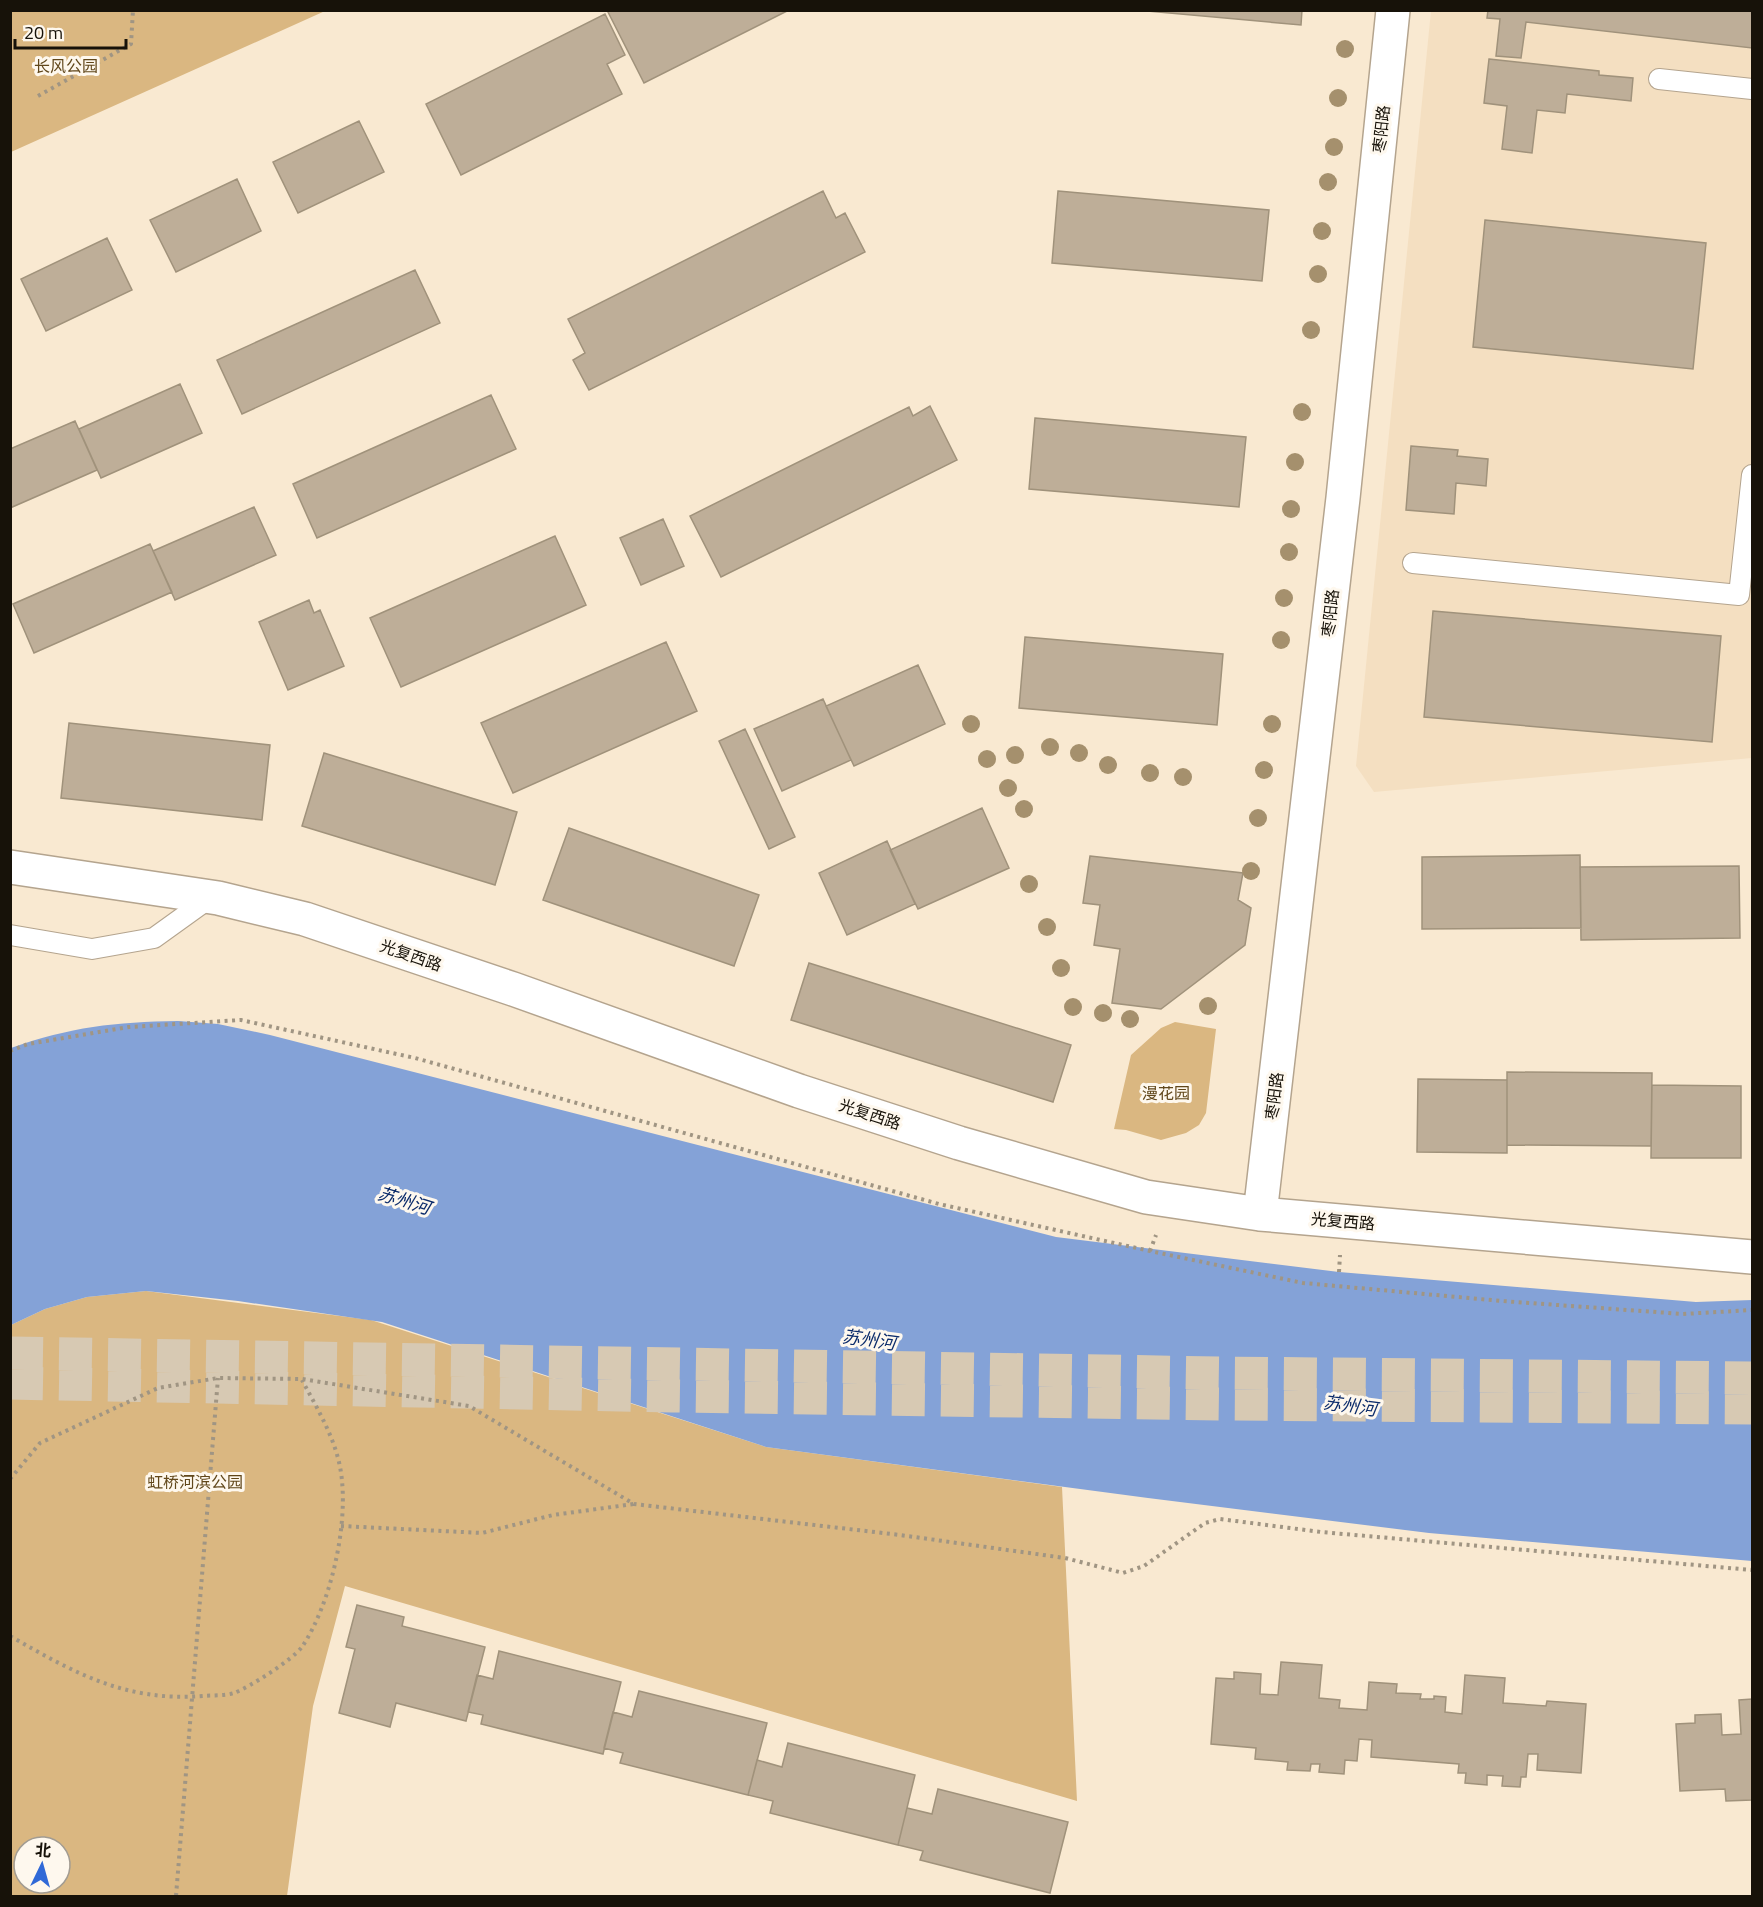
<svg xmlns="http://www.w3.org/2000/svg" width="1763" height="1907" viewBox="0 0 1763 1907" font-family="'Titillium Web','Noto Sans SC',sans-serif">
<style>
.built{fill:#f4dfc1}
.green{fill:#dab781;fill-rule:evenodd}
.water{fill:#84a2d7}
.building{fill:#beae98;stroke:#a0927b;stroke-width:1.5}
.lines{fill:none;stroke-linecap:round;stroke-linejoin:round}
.trunk-tunnel{stroke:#d7c9b3;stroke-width:33;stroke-dasharray:33 16;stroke-linecap:butt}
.service-casing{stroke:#b4a48e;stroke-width:22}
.tertiary-casing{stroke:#b4a48e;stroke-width:36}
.path{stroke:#a09583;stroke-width:4;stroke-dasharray:3 4.5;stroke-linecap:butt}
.service{stroke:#fff;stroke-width:20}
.tertiary{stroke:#fff;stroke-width:33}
.tree{fill:#a5906d}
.labels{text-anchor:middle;stroke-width:6;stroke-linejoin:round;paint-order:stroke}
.park-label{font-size:16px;fill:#61471b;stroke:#fef8ee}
.street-label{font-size:16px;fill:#171209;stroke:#fef8ee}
.water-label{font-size:18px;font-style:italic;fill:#0c2c6b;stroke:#fef8ee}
</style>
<rect width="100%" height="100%" fill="#f9e9d1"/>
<path class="built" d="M1431,11H1752V758L1374,792L1356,766Z"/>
<path class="green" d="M11,10H325V11L11,152Z
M1175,1022L1216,1029L1206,1113L1199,1125L1186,1133L1161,1140L1126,1130L1114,1129L1131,1055L1161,1028Z
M146,1291L371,1320L766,1447L1062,1487L1077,1801L345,1586L313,1706L287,1896H11V1325L45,1309L87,1297ZM24,1847H60V1883H24Z"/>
<path class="water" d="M178,1021L218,1024L270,1035L1056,1237L1339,1272L1696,1302L1752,1300V1561L1429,1533L1148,1498L766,1447L382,1322L238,1301L146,1291L87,1297L45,1309L11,1325V1048C70,1027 115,1022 178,1021Z"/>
<path class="building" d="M611,10H789L644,83L608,12Z
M1136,10H1302L1301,25Z
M1488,10H1752V48L1526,22L1521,58L1496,56L1500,19L1487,18Z
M605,14L625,55L607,64L622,94L461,175L426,104Z
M1489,59L1599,71V75L1633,78L1631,101L1567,94L1565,113L1537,110L1532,153L1502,149L1507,106L1484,103Z
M359,121L384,172L298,213L273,162Z
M237,179L261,231L176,272L150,220Z
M823,191L836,218L845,213L865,252L589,390L573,360L585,353L568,319Z
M1058,191L1269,210L1262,281L1052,263Z
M1485,220L1706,243L1693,369L1473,347Z
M107,238L132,290L46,331L21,279Z
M415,270L440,323L242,414L217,360Z
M180,384L202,433L101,478L79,429Z
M491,395L516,449L317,538L293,484Z
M930,406L957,460L721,577L690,516L909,407L913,416Z
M1035,418L1246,437L1239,507L1029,489Z
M75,421L97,470L10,508V449Z
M1411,446L1458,450L1457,456L1488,459L1486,486L1456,483L1454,514L1406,510Z
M254,507L276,555L175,600L153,551Z
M663,519L684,566L641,585L620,538Z
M555,536L586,605L401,687L370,618Z
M150,544L172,592L34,653L13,604Z
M309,600L314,613L320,610L344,666L288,690L259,622Z
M1433,611L1721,636L1712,742L1424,717Z
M1025,637L1223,654L1217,725L1019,708Z
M666,642L697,711L513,793L481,723Z
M918,665L945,724L854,766L826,706Z
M823,699L851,760L782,791L754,729Z
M69,723L270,745L262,820L61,798Z
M745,729L795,837L769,849L719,741Z
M324,753L517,812L495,885L302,826Z
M982,808L1009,868L918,909L890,850Z
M569,828L759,895L734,966L543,900Z
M887,841L915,904L847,935L819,873Z
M1580,855L1581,928L1422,929V857Z
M1090,856L1243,873L1238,900L1251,908L1245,945L1161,1009L1112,1003L1120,949L1094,945L1100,905L1083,903Z
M1739,866L1740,938L1581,940L1580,867Z
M809,963L1071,1045L1053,1102L791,1020Z
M1507,1072L1652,1073L1651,1146L1507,1145Z
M1418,1079L1507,1080V1153L1417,1152Z
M1652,1085L1741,1086V1158H1651Z
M357,1605L404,1617L402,1626L485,1647L466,1721L396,1703L390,1727L339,1713L355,1649L346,1647Z
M499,1651L621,1682L603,1754L481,1724L483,1715L468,1712L477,1675L493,1679Z
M1281,1662L1322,1665L1319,1698L1340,1700L1339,1708L1367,1710L1369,1682L1397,1684L1396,1693L1421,1694L1420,1699H1434V1696L1446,1697L1445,1712L1462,1714L1465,1675L1505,1678L1503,1703L1546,1706L1547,1701L1586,1704L1581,1773L1537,1770L1538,1754H1528L1526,1777H1521L1520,1787L1502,1786L1503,1776L1487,1775V1785L1465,1783L1466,1773H1458L1459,1764L1371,1757L1372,1740L1359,1739L1357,1761L1345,1760L1344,1774L1319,1772L1320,1764H1311L1310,1771L1287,1770L1288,1762L1255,1759L1256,1748L1211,1744L1216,1678L1234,1679V1672L1261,1674L1260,1694L1278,1695Z
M639,1691L767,1723L748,1795L620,1763L623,1753L604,1748L613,1712L632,1717Z
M1752,1699V1800L1726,1801L1725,1789L1680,1791L1676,1724L1695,1723V1715L1721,1714L1722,1735L1741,1734L1739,1700Z
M788,1743L915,1775L898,1845L770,1813L773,1801L748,1795L757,1760L782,1767Z
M938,1789L1068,1822L1050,1893L920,1860L923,1851L898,1845L907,1808L932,1814Z"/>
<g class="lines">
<path class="trunk-tunnel" d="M10,1353L1221,1373L1752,1378
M10,1383L672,1396L1221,1404L1752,1408"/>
<defs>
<path id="service" d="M1659,79L1752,89
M1413,563L1739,595L1752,475
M10,935L92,949L154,938L211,897"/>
<path id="tertiary" d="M10,867L218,898L305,919L513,989L799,1091L959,1143L1146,1197L1260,1214L1752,1257
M1260,1214L1343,498L1393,10"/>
</defs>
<use href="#service" class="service-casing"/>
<use href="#tertiary" class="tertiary-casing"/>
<path class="path" d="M38,96L131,44L133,10
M10,1051L28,1044L129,1027L241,1020L415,1058L939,1204L1150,1251L1303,1283L1502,1301L1683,1314L1752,1310
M1150,1251L1156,1235
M1339,1272L1340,1255
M10,1479L40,1443L158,1388L218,1378L302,1379L469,1406L634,1504L900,1535L1065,1558L1123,1573L1144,1566L1205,1523L1220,1519L1321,1532L1752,1570
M341,1526L482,1533L553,1515L634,1504
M10,1636C75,1673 125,1702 203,1696C212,1695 225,1696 234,1693C250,1687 292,1660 302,1647C330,1605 347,1531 342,1481C339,1444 319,1412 302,1380
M176,1896L218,1378"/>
<use href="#service" class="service"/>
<use href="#tertiary" class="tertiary"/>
</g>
<g class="tree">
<circle cx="1345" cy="49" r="9"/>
<circle cx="1338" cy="98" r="9"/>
<circle cx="1334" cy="147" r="9"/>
<circle cx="1328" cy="182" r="9"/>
<circle cx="1322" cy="231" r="9"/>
<circle cx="1318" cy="274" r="9"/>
<circle cx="1311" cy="330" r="9"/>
<circle cx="1302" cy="412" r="9"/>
<circle cx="1295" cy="462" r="9"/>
<circle cx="1291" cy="509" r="9"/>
<circle cx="1289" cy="552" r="9"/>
<circle cx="1284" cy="598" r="9"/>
<circle cx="1281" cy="640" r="9"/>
<circle cx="971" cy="724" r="9"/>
<circle cx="1272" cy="724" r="9"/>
<circle cx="1050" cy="747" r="9"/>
<circle cx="1079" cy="753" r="9"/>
<circle cx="1015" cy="755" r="9"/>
<circle cx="987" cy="759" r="9"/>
<circle cx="1108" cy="765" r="9"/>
<circle cx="1264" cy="770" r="9"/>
<circle cx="1150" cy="773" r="9"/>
<circle cx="1183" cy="777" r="9"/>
<circle cx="1008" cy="788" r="9"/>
<circle cx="1024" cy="809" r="9"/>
<circle cx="1258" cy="818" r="9"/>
<circle cx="1251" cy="871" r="9"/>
<circle cx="1029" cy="884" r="9"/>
<circle cx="1047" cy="927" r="9"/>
<circle cx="1061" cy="968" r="9"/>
<circle cx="1208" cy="1006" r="9"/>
<circle cx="1073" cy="1007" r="9"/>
<circle cx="1103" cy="1013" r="9"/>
<circle cx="1130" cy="1019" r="9"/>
</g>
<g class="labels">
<g class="park-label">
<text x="66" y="72">长风公园</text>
<text x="1166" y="1099">漫花园</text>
<text x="195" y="1488">虹桥河滨公园</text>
</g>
<g class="street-label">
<text transform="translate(1381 129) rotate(-84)" y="6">枣阳路</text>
<text transform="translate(1330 613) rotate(-84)" y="6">枣阳路</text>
<text transform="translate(411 955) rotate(19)" y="6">光复西路</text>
<text transform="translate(1274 1096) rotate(-83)" y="6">枣阳路</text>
<text transform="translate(870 1114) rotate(18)" y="6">光复西路</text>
<text transform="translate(1343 1221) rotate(5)" y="6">光复西路</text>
</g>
<g class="water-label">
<text transform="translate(404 1201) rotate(17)" y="6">苏州河</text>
<text transform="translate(869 1340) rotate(8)" y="6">苏州河</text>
<text transform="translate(1350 1406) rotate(8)" y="6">苏州河</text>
</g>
</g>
<rect width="1763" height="1907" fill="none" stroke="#171209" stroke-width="24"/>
<g transform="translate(42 1865) rotate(5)"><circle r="28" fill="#fef8ee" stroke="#a29c92" stroke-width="1.5"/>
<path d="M0-4.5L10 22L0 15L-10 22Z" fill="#3069d7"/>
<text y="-9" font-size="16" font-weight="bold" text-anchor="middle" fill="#171209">北</text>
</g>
<path d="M15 39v9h111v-9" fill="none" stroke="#171209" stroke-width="3"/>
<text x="24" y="39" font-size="18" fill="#171209" stroke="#fef8ee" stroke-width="4.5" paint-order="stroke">20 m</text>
</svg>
